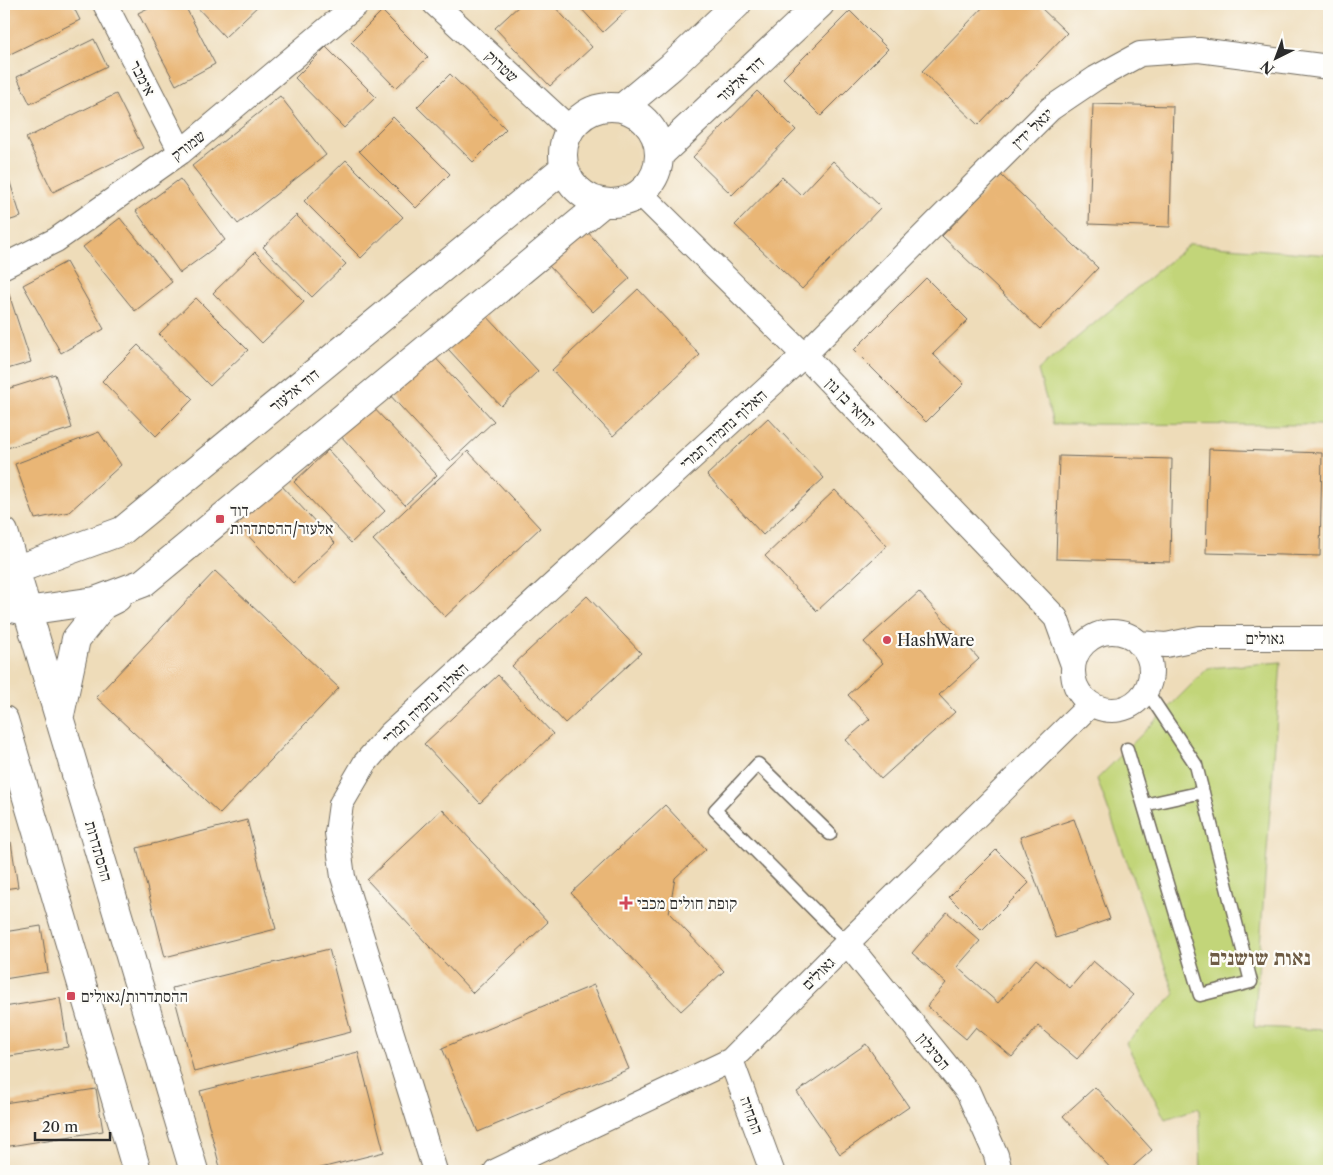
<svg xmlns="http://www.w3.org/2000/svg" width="1333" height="1175" viewBox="0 0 1333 1175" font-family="'Libre Caslon Text','Frank Ruhl Libre',serif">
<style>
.green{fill:#c2d579;stroke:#768052}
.building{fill:#e9b676}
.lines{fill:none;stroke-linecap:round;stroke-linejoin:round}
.service-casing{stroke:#6f695d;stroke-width:15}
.minor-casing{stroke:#6f695d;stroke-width:26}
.tertiary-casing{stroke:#6f695d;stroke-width:30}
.service{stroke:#fff;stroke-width:12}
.minor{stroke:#fff;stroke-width:24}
.tertiary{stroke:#fff;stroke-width:28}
.poi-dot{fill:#d1495b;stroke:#fdfcf7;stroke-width:2}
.labels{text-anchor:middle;stroke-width:4.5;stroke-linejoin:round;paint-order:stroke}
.street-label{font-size:16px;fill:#2b2b2b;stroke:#fdfcf7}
.poi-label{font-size:16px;fill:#2b2b2b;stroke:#fdfcf7;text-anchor:start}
.district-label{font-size:21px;font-weight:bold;fill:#6e5c45;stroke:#fdfcf7}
</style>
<rect width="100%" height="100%" fill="#fdfcf7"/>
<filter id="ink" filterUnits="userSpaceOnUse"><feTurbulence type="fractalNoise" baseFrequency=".02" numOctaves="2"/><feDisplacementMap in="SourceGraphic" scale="10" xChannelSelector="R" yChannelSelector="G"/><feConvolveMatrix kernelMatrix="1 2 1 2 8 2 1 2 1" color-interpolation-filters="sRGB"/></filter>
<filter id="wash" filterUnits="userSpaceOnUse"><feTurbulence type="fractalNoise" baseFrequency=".0096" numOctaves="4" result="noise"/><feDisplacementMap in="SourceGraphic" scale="20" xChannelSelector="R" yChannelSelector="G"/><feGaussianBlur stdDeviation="1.12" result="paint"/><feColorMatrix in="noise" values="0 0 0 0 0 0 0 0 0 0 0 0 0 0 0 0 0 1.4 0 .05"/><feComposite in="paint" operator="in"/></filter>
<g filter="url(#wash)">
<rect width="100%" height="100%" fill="#eedcb9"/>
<path class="green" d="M1190,244L1329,255V425L1053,424L1038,370Z
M1281,662L1254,1027L1329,1030V1171H1201L1199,1108L1165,1119L1126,1043L1175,994L1097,779L1208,668Z"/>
<g id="blocks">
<path class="building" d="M4,4H72L80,20L4,57Z
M156,4H184L215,64L176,85L138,13Z
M194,4H260L225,37Z
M521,4H552L592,47L550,86L495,28Z
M577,4H633L603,32Z
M986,4H1037L1067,33L978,125L922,71Z
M382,11L428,57L396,88L351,42Z
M850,11L888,49L821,116L783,78Z
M94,39L107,66L30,104L17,77Z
M326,47L376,97L344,128L295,78Z
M450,74L506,129L473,162L417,107Z
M757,91L796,130L732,195L693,157Z
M116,94L143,148L53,192L26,138Z
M280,96L326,155L238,224L192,166Z
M1093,104L1173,106L1170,227L1089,224Z
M393,117L450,174L416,208L359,151Z
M346,160L403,217L361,258L304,201Z
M833,161L881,207L802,289L735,225L782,177L801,195Z
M6,170L21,217L4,222V171Z
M1001,175L1098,268L1040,329L942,236Z
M180,179L225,240L180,273L136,211Z
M296,215L346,264L312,297L263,247Z
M120,218L172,282L135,311L83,247Z
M584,228L630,278L593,312L546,263Z
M255,252L304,302L262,343L213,293Z
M66,262L104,329L61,353L23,285Z
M926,278L968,320L933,354L964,384L926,422L854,350Z
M7,288L31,362L4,370V289Z
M638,289L700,355L613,436L552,370Z
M196,298L248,350L210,386L159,334Z
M485,314L538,371L501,406L448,349Z
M138,345L193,399L156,436L102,381Z
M430,352L494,421L451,461L387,392Z
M55,374L72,428L7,448L4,436V390Z
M370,404L437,475L405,505L338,433Z
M768,418L824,478L763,535L707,475Z
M99,432L121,465L69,512L35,519L15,464Z
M1209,449L1322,453L1320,556L1206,553Z
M328,450L385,511L351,543L294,482Z
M468,451L540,528L445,617L373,540Z
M1059,456L1172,459L1170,562L1056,559Z
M280,484L335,543L293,583L237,524Z
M835,490L887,546L817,611L765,556Z
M215,571L339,688L220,814L96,697Z
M919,592L979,659L939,695L955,712L881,779L846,740L870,719L848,695L883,663L864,642Z
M587,596L641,653L565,723L512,666Z
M498,675L553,734L480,803L424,744Z
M665,805L706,849L675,878L669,913L724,971L681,1011L571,893Z
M442,809L548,922L473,993L367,880Z
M1074,819L1110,919L1056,938L1020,837Z
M247,820L276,929L165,957L137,848Z
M11,842L18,887L4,889V844Z
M996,850L1029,883L982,930L949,897Z
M947,912L980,941L957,967L998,1003L1036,959L1070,988L1093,961L1133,995L1077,1059L1038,1026L1012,1057L976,1027L966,1039L927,1006L946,983L912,953Z
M41,926L48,972L4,979V932Z
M329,949L351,1032L194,1072L172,988Z
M594,985L629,1069L478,1132L442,1048Z
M60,998L68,1047L4,1057V1007Z
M866,1044L909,1107L840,1154L797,1092Z
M358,1052L384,1152L309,1171H221L200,1091Z
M1095,1087L1152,1150L1128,1171H1113L1063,1116Z
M96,1089L103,1131L4,1147V1103Z"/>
</g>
</g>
<g filter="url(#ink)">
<use href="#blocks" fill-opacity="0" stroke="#6f695d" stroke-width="1"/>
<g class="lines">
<defs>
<path id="service" d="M1127,749L1200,995L1251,982L1196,765L1146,690
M1144,805L1203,792
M830,834L758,764L715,810L847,943"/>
<path id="minor" d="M105,4L181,152
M435,4L570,129
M641,194L804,355L1056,618L1073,665
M4,266L56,240L181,152L357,4
M1073 671a39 39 0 1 1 78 0a39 39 0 1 1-78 0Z
M1138,643L1166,645L1200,638H1329
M847,943L968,1092L996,1155L1000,1171
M731,1060L772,1171
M435,1171L343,877L337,833L341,804L365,763L390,734L804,355L1050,109L1096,78L1140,54L1199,50L1329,67
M496,1171L731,1060L847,943L1091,704"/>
<path id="tertiary" d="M563 155a48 48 0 1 1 96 0a48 48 0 1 1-96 0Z
M622,108L671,67L737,4
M660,154L820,4
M4,532L194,1171
M4,577L15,570L122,531L564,168
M4,606L26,611L95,601L143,583L603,203
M60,715L76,639L103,605L117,598
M4,720L137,1171"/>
</defs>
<use href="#service" class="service-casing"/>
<use href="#minor" class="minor-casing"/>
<use href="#tertiary" class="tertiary-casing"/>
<use href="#service" class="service"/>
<use href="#minor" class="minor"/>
<use href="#tertiary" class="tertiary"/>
</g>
</g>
<g class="poi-dot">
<rect x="215" y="514" width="10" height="10" rx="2.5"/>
<circle cx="887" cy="640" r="5"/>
<path d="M623.5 895.5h5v5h5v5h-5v5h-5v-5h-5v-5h5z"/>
<rect x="66" y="991" width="10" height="10" rx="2.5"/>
</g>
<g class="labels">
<g class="street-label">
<text transform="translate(502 66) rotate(43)" y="6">שטרוק</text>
<text transform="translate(143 78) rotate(63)" y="6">אימבר</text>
<text transform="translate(740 79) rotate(-43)" y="6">דוד אלעזר</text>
<text transform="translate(1032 128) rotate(-44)" y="6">יגאל ידין</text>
<text transform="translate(188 145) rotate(-38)" y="6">שמורק</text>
<text transform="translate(294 390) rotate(-39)" y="6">דוד אלעזר</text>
<text transform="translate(851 403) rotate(46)" y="6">יוחאי בן נון</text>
<text transform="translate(723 429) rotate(-42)" y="6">האלוף נחמיה תמרי</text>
<text x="1265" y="644">גאולים</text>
<text transform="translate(425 703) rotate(-43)" y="6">האלוף נחמיה תמרי</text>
<text transform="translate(99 851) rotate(74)" y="6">ההסתדרות</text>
<text transform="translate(818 973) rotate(-45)" y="6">גאולים</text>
<text transform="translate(934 1051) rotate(51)" y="6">הסיגלון</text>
<text transform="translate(752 1115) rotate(70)" y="6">התחיה</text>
</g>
<g class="poi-label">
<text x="230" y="516">דוד<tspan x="230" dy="18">אלעזר/ההסתדרות</tspan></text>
<text x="897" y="646">HashWare</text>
<text x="637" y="909">קופת חולים מכבי</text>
<text x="81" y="1002">ההסתדרות/גאולים</text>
</g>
<g class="district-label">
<text x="1260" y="965">נאות שושנים</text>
</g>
</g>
<rect width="1333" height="1175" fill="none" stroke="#fdfcf7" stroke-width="20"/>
<g transform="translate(1276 58) rotate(222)" stroke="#fdfcf7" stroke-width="4" paint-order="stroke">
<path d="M0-4L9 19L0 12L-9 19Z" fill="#2b2b2b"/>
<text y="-8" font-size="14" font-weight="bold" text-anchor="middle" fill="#2b2b2b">N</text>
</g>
<path d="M35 1132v8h75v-8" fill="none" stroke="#2b2b2b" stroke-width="2.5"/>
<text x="42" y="1132" font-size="15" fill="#2b2b2b" stroke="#fdfcf7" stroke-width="4" paint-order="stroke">20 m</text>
</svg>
